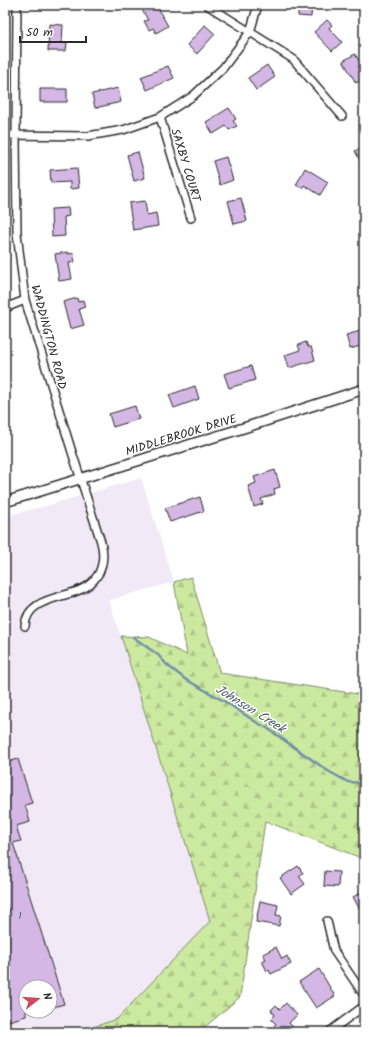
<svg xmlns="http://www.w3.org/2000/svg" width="369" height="1037" viewBox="0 0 369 1037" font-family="Kalam,sans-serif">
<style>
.built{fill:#f2e9f7;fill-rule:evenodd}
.forest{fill:url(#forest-firs);stroke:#7c8a66}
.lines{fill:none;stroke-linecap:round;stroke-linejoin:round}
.stream{stroke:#6f90a8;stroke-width:2.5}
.building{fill:#d4b7e5;stroke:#2b2b2b}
.minor-casing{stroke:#2b2b2b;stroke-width:10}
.tertiary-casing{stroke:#2b2b2b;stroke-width:12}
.minor{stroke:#fff;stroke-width:7}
.tertiary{stroke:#fff;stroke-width:9}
.labels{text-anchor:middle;stroke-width:3;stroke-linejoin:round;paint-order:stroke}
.number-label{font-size:10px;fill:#554e5a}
.street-label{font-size:12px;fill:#2b2b2b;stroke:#fff}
.water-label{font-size:13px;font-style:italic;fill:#4d5d69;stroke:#fff}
</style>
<defs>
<pattern id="forest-firs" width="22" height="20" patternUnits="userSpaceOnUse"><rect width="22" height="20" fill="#cce9a0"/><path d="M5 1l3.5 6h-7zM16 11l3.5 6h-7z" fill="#afc88a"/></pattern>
</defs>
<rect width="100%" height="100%" fill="#fff"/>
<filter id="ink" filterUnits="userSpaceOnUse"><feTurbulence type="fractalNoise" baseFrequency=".025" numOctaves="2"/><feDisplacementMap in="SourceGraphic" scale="8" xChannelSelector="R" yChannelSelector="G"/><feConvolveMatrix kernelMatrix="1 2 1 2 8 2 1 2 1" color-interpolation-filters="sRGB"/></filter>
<g filter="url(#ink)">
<path class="built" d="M141,478L174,582L109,600L210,921L117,1019L79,1032H5V516L42,507ZM26,987H50V1011H26Z"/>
<path class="forest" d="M191,577L220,673L364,695V859L265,821L240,997L199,1032H79L117,1019L210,921L121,636L149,637L187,655L174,582Z"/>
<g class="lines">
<path class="stream" d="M133,637L158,655L167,665L185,679L224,701L256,722L267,728L328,771L348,782L364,783"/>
</g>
<path class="building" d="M151,5H156L168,26L156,33L153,28L149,30L144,21L148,20L142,10Z
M298,5H312L311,17L298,16Z
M327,20L332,25L329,28L342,42L332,51L314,32Z
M49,24L63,25L62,43H67L66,51H48Z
M205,25L215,34L197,54L187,45Z
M355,54L364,69V79L356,83L343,61Z
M267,65L275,77L256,90L248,78Z
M168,66L174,78L147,90L141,77Z
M118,88L121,102L95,108L92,94Z
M40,89H67V102H40Z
M229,108L236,119L233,121L237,126L229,130L226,126L213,134L206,122Z
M364,146V168L355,151Z
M138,152L145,178L134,181L127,155Z
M226,157L233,180L220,185L213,161Z
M77,168L79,188L70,189V182L51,183L50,170Z
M305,168L328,182L320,195L304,185L302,188L296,185Z
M241,198L247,221L234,224L228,201Z
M145,201L147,215L156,213L158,226L133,230L129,203Z
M68,208L69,216L64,217L65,236L52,237L51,209Z
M68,252V254L73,253L75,262L69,263L72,279L59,281L55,254Z
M77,298L78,302L83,300L85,307L79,309L84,325L70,329L63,302Z
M364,330V345L350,349L346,335Z
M306,342L308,347H311L315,360L289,368L285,355L300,350L298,345Z
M251,366L255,380L229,388L224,374Z
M195,386L199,399L174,408L169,395Z
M135,406L139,419L113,427L109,414Z
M275,470L280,487L274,489L275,494L261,499L263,504L254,507L248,486L256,483L254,477Z
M200,497L204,511L170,522L165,508Z
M18,759L32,803L25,805L30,822L16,826L21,841L13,843L64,1004L50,1008V987H26V1016L5,1022V763Z
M298,866L303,873L299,876L305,884L291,894L280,878Z
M325,871L339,872L338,887L324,886Z
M364,891V905L359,908L353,897Z
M260,901L278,905L276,915L281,916L279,926L256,922Z
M276,947L282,959L287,956L291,964L271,974L269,970L267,971L262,961L266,959L263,954Z
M319,969L335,996L316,1008L299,982Z
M286,1003L297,1015L289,1023L298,1032H268L276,1024L271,1019L275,1015L271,1010L276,1005L280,1009Z"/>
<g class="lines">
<defs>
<path id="minor" d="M17,5L16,135L17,233L25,300L71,449L101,542C104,553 104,562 99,573C96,578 90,585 84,588C64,599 27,597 25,626
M207,5L293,59L342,116
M160,117L191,218
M5,135L88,136L123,130L160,117L193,96L223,68L250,32L258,5
M5,308L25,300
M327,921L334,951L364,995
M329,1032L364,1006"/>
<path id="tertiary" d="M5,502L253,425L364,389"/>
</defs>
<use href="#minor" class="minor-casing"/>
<use href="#tertiary" class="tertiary-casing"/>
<use href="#minor" class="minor"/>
<use href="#tertiary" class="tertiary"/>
</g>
</g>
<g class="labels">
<g class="number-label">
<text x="20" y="919">1</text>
</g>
<g class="street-label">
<text transform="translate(186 165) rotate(73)" y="4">SAXBY COURT</text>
<text transform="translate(49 337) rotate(75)" y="4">WADDINGTON ROAD</text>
<text transform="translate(181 435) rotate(-17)" y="4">MIDDLEBROOK DRIVE</text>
</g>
<g class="water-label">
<text transform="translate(251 708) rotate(32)" y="5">Johnson Creek</text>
</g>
</g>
<rect width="369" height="1037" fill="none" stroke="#fff" stroke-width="20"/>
<rect x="10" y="10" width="349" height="1017" fill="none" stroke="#2b2b2b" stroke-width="1.5" filter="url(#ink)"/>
<g transform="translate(38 999) rotate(73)"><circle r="19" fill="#ffffff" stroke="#aaaaaa"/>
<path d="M0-3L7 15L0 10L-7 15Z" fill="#d1495b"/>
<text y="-6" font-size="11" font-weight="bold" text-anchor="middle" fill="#2b2b2b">N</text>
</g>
<path d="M20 36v6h66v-6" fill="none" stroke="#2b2b2b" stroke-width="2"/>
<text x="26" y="36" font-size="12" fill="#2b2b2b" stroke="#ffffff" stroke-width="3" paint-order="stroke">50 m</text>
</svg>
